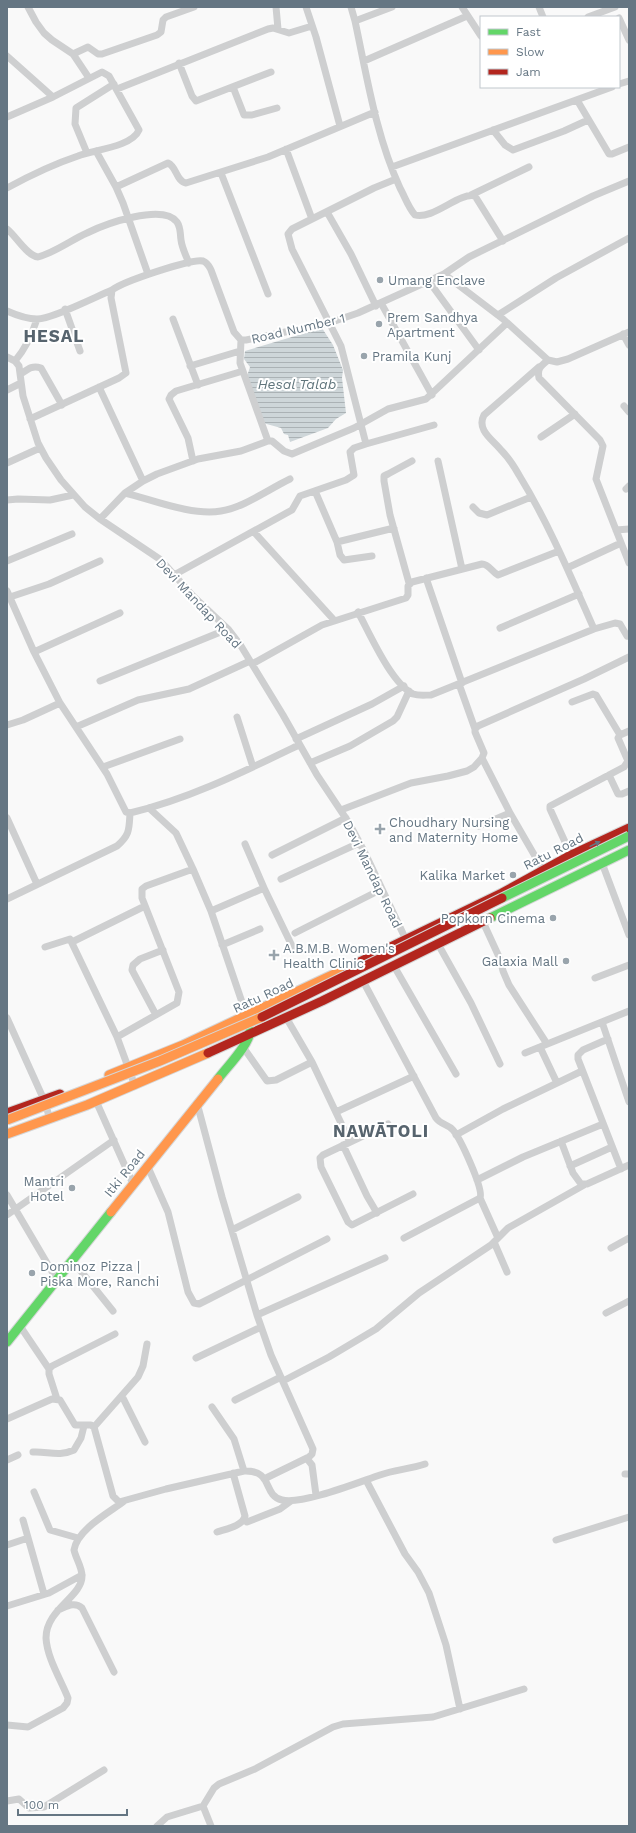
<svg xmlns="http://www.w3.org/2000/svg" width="636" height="1833" viewBox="0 0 636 1833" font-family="'Work Sans',sans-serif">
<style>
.water{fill:url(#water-rules)}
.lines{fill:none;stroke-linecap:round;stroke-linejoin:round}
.fast-casing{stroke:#d5d6d7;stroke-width:11}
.slow-casing{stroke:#d5d6d7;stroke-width:11}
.jam-casing{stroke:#d5d6d7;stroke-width:11}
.street{stroke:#cecfd0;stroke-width:7}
.fast{stroke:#63d668;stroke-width:9}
.slow{stroke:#ff974d;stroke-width:9}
.jam{stroke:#b3261e;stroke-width:9}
.fast-bridge-casing{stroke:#d5d6d7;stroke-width:11;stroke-linecap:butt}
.slow-bridge-casing{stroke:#d5d6d7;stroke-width:11;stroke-linecap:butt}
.jam-bridge-casing{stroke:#d5d6d7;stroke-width:11;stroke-linecap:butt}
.fast-bridge{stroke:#63d668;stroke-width:9}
.slow-bridge{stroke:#ff974d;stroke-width:9}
.jam-bridge{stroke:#b3261e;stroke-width:9}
.oneway{fill:#657683}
.poi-dot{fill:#99a4ac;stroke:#fff;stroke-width:1.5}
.labels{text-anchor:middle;stroke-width:4;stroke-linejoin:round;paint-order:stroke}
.poi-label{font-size:13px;fill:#657683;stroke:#fff;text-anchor:start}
.street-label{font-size:13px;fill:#657683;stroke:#fff}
.water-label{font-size:14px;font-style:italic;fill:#60757c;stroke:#fff}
.district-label{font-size:17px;font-weight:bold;letter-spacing:1px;fill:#57646e;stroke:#fff}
</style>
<defs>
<pattern id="water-rules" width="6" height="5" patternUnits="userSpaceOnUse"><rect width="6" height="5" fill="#ced6d9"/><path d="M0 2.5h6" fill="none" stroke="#abb2b5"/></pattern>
</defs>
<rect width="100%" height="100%" fill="#f9f9f9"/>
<path class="water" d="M322,328L333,345L343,370L342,378L346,413L336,419L328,428L290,442L288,435L284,434L281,428L263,423L247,376L250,367L244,359L245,351Z"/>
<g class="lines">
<defs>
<path id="fast" d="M490,918L629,850
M218,1079C226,1068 250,1044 250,1031
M7,1342L111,1212"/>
<path id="slow" d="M109,1075L183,1045L347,968
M7,1134L87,1105L208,1053
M111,1212L218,1079"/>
<path id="jam" d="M347,968L502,893L571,855L629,828
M208,1053L322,1001L490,918
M7,1113L60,1094"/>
</defs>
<use href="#fast" class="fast-casing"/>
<use href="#slow" class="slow-casing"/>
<use href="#jam" class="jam-casing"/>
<path class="street" d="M28,7L36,22L44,33L52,40L73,54L89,78
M276,7L278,29
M306,7L316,37L340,126
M351,7L355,21L392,7
M462,7L481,36
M539,7L543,17
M588,17L615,7
M619,18L629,40
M355,21C367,77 376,136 400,188C405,197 408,207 415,215C433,220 459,192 475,196L503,241
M73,54L88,47L98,54H102L157,35L161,32L163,20L166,17L194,7
M7,56L53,97
M364,61L467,16
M179,63L192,96L196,101L271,72
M619,84L629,81
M233,87L244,115H252L277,108
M117,89L268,29L273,28L289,33L312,26
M577,100L609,154H612L629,147
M7,117L53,97L102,72L109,76L139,130C132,147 93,150 78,156C54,164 29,176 7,188
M493,130L505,145L513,150L564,131L588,120
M286,149L312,219
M96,151L116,187L123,203L148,274
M87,153L75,124L76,108L114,84
M392,167L612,87
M221,173L268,294
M116,187L168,163C177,167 176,181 186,183L268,157L375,112
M471,195L529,167
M327,212L351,254L376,306
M7,229C16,236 27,256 38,257C56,252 71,240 87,233C105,224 163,203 177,222C181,228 180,234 181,240C182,248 186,256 189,263
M444,274L503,319L548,360L557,362L568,359L629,332
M428,280L479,350
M381,303L432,395
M65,309L80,351
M7,311C16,315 26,319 37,319C52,319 95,297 112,290
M498,315L556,278L629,238
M173,319L198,385
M623,334L629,345
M241,340L240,363L268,441
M7,357L15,361L19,366L23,396L38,443L46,458L61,480L85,507L100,519L161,560L193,596L228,629L241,646L283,715L317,775L349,823L365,853L407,942
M548,360C541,366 537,368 539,378L600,440L603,446L596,479L629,563
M15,361C26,348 32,335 37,319
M190,366L240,351
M539,367L484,415C476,430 493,440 501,450C508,457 514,466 519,475C549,524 571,577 594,629
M21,374C28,369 32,365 41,368L62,405
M99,387L143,481
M7,390L21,383
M624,406L629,412
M30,419L119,378L126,373L111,298L112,290C122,282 192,258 203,261C208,263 209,266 211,270L234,332L241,340H246L329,323L358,313L444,274L469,257L593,196L629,181
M541,437L575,414
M366,444L434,425
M193,461L188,438L169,399L171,395L176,391L243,371
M438,461L462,569
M7,463L40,448
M626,489L629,486
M315,491L337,542L394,528
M125,493C153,500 192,516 221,511C243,508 269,489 290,479
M7,500L18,499L50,500L73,495
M473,507L479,513L487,515L531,497
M100,519L125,493L143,481L157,474L198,459L241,451L268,441H272L284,451L292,454L354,428L388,409L426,399L507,323
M616,530L629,529
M254,532L334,620
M337,542L340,555L344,560L372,556
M7,561L72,534
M567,568L621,543
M174,575L292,510L300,496L346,480L354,475L350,452L354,448L366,444L341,346L292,249L288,234L292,229L374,188L396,179
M426,578L462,683
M409,583L390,515L384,481V476L388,474L412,461
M7,591L34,652L60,703L107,774L126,812L130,813C189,799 245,771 299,745
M10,597L49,584L100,561
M358,612C370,634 391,683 413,694C419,696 425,695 431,695L594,629L615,623L620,624L627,636L629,635
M500,628L579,594
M34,652L120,613
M252,664L322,625L406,598L408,595V586L412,582L482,564C489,564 492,572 498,575L559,551
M100,681L228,629
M459,684L475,729
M572,702L593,694L596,695L620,735
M237,717L253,767
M7,725L23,720L60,703
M76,727L138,700L189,689L250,661
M296,739L372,704L404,686
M482,758L510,813
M310,763L350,746L393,721L397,717L409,691
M103,767L180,739
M609,775L618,794H622L629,791
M149,808L176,833L193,869L211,911L247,1017
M341,810L411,783L448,776L467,771L474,767L482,758L484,753L475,732V729L478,726L584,679L629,657
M7,818L37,884
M479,826L510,813L543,870
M245,844L264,888
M272,855L346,818
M571,855L550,809V806L624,767L628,761L618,738L620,735L629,731
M602,863L629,935
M281,879L359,843
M7,899L117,846C130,835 129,829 130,813
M211,911L264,888L293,948
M483,922L500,959L503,971L509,985L547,1044
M295,933L382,889
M72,942L145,906
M438,944L471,1003L500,1064
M222,945L260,929
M45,947L70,939L117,1037
M394,966L456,1074
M595,978L629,965
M363,981L436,1118C441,1125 448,1124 453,1130C460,1138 484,1189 480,1198L404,1238
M156,1015L132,970L133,965L140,959L163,950
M7,1018L44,1100L50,1119
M287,1019L312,1062L350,1142
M602,1022L629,1102
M608,1039L583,1050L578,1055V1059L621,1169
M243,1047L267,1081L276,1080L312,1062
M540,1047L557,1083
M525,1053L629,1011
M135,1086L117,1037L177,1003L179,992L142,898V889L146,886L193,869
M96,1101L133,1184
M197,1103L222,1197L257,1315L271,1355L313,1449L312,1454L309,1457L264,1479
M336,1112L414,1076
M388,1124L323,1155L320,1158L321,1167L348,1222L352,1225L413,1194
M456,1135L503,1109L582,1071
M561,1141L573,1173L581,1184H587L629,1165
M343,1145L367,1196L377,1213
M147,1165L168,1212L188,1292L194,1303L199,1304L209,1299L327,1239
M570,1166L612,1147
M477,1180L523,1157L603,1124
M7,1195L57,1280
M480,1198L498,1238
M7,1215L114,1140
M232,1230L298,1197
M494,1242L507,1272
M611,1248L629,1238
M72,1260L113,1311
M606,1313L629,1301
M257,1315L385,1258
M20,1326L49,1369
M196,1358L261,1327
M283,1381L329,1357L376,1329L419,1293L491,1245L508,1228L584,1185
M122,1396L145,1442
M57,1399L49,1374V1369L52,1366L115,1334
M235,1400L281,1377
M212,1407L234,1439L244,1471
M7,1419L52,1399L60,1400L75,1425H91L94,1427L113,1496L119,1502L166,1489L244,1471C274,1470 262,1495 282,1500C302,1505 359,1482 380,1475C394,1470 410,1469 425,1464
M94,1427L138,1377L143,1366L147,1344
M33,1452C47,1451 59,1457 74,1450L81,1438L84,1426
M309,1457L308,1460L312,1465L316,1495
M7,1460L18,1455
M625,1474H629
M366,1480L405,1554L418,1572L429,1593L446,1645L460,1709
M34,1492L50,1530L78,1538
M23,1520L44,1594
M247,1522L280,1509L291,1501
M217,1532C226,1529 243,1526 245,1516L233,1473
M556,1540L629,1517
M7,1545L28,1538
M7,1606L49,1593L82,1575
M58,1610C66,1607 74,1601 82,1608L114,1672
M7,1725L28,1727L63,1708L67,1703L68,1698C61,1680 47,1658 46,1638C46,1609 82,1597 82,1576C82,1567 76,1559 74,1550C77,1530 108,1513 123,1502
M7,1801L19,1799L29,1808L44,1807L104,1770
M203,1806L211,1826
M157,1826L167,1817L203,1806L214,1788L219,1784L255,1769L333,1727L343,1724L433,1717L524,1689"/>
<use href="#fast" class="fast"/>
<use href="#slow" class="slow"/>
<use href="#jam" class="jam"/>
<defs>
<path id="fast-bridge" d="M502,898L629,836"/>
<path id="slow-bridge" d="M7,1120L160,1061L262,1017"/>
<path id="jam-bridge" d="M262,1017L502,898"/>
</defs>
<use href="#fast-bridge" class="fast-bridge-casing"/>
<use href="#slow-bridge" class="slow-bridge-casing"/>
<use href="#jam-bridge" class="jam-bridge-casing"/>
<use href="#fast-bridge" class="fast-bridge"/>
<use href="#slow-bridge" class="slow-bridge"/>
<use href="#jam-bridge" class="jam-bridge"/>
</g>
<defs><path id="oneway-solid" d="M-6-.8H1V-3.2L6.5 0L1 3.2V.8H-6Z"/></defs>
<use class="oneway" href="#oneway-solid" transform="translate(595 844) rotate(-26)"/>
<g class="poi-dot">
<circle cx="380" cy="280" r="4"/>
<circle cx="379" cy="324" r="4"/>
<circle cx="364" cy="356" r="4"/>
<path d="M378 823h4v4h4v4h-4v4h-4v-4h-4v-4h4z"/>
<circle cx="513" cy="875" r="4"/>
<circle cx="553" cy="918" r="4"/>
<path d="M272 949h4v4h4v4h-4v4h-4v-4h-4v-4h4z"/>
<circle cx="566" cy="961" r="4"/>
<circle cx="72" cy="1188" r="4"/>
<circle cx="32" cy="1273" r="4"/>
</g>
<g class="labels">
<g class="poi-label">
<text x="388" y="285">Umang Enclave</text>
<text x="387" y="322">Prem Sandhya<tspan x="387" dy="15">Apartment</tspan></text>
<text x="372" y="361">Pramila Kunj</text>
<text x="389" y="827">Choudhary Nursing<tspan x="389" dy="15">and Maternity Home</tspan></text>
<text x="505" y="880" text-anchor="end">Kalika Market</text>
<text x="545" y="923" text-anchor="end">Popkorn Cinema</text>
<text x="283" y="953">A.B.M.B. Women's<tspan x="283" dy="15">Health Clinic</tspan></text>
<text x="558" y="966" text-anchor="end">Galaxia Mall</text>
<text x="64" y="1186" text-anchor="end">Mantri<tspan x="64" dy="15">Hotel</tspan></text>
<text x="40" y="1271">Dominoz Pizza |<tspan x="40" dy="15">Piska More, Ranchi</tspan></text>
</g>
<g class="street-label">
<text transform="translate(298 328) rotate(-13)" y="5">Road Number 1</text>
<text transform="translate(199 603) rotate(47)" y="5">Devi Mandap Road</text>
<text transform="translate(553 851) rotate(-27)" y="5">Ratu Road</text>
<text transform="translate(373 874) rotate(64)" y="5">Devi Mandap Road</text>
<text transform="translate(263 995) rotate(-25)" y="5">Ratu Road</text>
<text transform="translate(124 1173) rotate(-51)" y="5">Itki Road</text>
</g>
<g class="water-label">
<text x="297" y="389">Hesal Talab</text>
</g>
<g class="district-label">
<text x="54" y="342">HESAL</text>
<text x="381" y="1137">NAWĀTOLI</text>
</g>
</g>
<rect width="636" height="1833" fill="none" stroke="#657683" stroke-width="16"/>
<rect x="480" y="16" width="140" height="72" fill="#ffffff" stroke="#c1c8cd"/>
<rect x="488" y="29" width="20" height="6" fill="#63d668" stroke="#c1c8cd"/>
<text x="516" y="36" font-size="12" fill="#657683">Fast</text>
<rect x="488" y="49" width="20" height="6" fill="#ff974d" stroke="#c1c8cd"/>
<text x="516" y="56" font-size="12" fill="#657683">Slow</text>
<rect x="488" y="69" width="20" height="6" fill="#b3261e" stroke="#c1c8cd"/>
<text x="516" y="76" font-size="12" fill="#657683">Jam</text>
<path d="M18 1809v6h109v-6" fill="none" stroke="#657683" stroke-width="2"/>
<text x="24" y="1809" font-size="12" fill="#657683" stroke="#ffffff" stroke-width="3" paint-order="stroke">100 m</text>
</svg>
